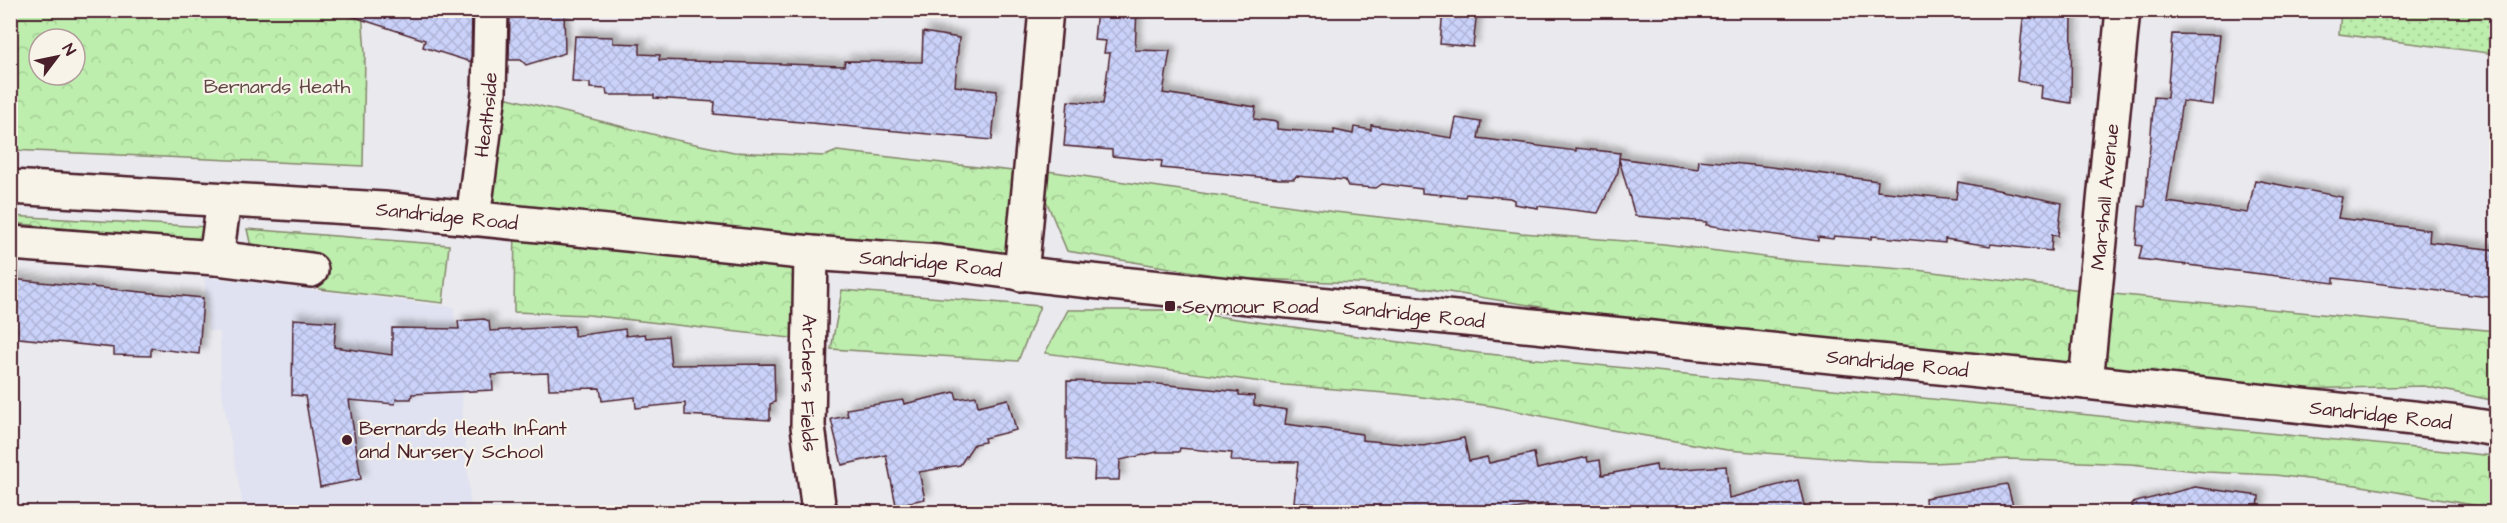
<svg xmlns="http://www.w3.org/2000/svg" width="2507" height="523" viewBox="0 0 2507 523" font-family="'Architects Daughter',sans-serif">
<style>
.built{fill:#e0e2f1}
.park{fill:url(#park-crowns);stroke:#84866c;stroke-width:1.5;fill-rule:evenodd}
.garden{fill:url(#garden-dots);stroke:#84866c;stroke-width:1.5}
.building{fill:url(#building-cross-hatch);stroke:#4a1f2b;stroke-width:1.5;filter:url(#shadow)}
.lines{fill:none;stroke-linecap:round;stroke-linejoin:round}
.minor-casing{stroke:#4a1f2b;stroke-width:38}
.secondary-casing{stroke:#4a1f2b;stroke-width:38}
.minor{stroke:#f7f3e8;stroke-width:33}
.secondary{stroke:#f7f3e8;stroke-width:33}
.poi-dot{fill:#4a1f2b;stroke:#f7f3e8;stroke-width:2}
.labels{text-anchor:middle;stroke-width:4.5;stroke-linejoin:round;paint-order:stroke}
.park-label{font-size:20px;fill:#614845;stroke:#f7f3e8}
.street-label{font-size:20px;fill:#4a1f2b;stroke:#f7f3e8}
.poi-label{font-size:20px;fill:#4a1f2b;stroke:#f7f3e8;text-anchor:start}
</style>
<defs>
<pattern id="park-crowns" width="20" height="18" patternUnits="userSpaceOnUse" patternTransform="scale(1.5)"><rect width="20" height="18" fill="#bdeead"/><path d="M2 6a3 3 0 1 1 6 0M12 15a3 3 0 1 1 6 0" fill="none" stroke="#a4cc95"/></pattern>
<pattern id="garden-dots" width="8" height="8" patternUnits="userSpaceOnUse" patternTransform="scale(1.5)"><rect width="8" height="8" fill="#bdeead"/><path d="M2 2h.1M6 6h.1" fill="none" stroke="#a4cc95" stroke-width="1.8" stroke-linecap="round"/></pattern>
<pattern id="building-cross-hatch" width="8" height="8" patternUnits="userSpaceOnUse" patternTransform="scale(1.5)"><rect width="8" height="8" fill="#cad2fa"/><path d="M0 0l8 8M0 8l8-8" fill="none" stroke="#afb4d6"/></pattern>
<filter id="shadow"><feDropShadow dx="5.5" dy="-5.5" stdDeviation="3" flood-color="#0004"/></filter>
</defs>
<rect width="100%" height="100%" fill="#eae9ed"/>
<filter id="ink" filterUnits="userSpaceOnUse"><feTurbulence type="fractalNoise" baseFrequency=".0167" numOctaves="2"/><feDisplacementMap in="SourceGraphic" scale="12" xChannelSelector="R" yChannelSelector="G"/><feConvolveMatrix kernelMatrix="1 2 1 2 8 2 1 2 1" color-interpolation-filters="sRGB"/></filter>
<g filter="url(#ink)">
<path class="built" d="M204,277L454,307L471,512H244L221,388L220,332L208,330Z"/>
<path class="park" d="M10,11H362L365,54L363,166L11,150ZM39,39H75V75H39Z
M492,94L676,140L734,152L825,156L837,151L1021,172L1014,257L476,201Z
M1033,169L1335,212L1522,233L1664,244L1795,261L1916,270L2082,290L2078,371L1640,323L1405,285L1231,278L1067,251Z
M10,216L207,227L205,242L11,223Z
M515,217L802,252L799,339L588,315L514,312Z
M247,229L449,245L443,303L319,289L318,259L252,251Z
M842,290L1040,306L1018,361L831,349Z
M2092,292L2496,331V401L2424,386L2262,390L2086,382Z
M1068,310H1173L1478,353L2494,456L2496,457V509L2356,485L2275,475L2206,472L2130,464L2009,459L1933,463L1869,461L1727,450L1600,428L1492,406L1398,394L1284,385L1045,353Z"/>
<path class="garden" d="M2341,11H2496V54L2339,34Z"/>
<path class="building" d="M352,10H472L471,62L423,47L425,40L351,16Z
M521,10H564L565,53L526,65L521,60H509L510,14H521Z
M1097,10H1137L1135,50L1170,51L1163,93L1256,107L1254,119L1277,122V129L1334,134V130L1353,134L1354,127L1371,130V125L1452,138L1456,118L1481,122L1478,138L1576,151V148L1620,153L1619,158L1698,169L1699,160L1763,166L1878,181L1877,191L1956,199L1958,182L2062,203L2058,236L2052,235L2051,251L1991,244L1990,246L1945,239V243L1872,236L1871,239L1834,236L1833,239L1818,237V241L1706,225L1707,222L1635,216L1619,159L1618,172L1598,213L1538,206V208L1514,204V200L1510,198L1466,194L1465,197L1422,193V189L1382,184L1376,188L1348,186L1345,180L1296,176L1294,179H1280L1161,168L1162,161L1112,156V150L1064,146L1068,101L1103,104L1110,53H1104L1106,41L1094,40Z
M1443,10H1477L1473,47L1440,44Z
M2024,10H2072L2071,103L2041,98L2042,86L2017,81Z
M923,32L959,38L955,86L997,91L992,140L714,114L715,102L654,98V95H607L606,89L590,88V83L572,82L575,36L613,37V43L640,44V54L660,55L659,60L844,66L845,61L922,62Z
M2172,34L2220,35L2213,105L2182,101L2167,202L2248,213L2255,180L2342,197L2338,218L2430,230L2429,242L2496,250V298L2334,278V283L2139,259L2142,246L2136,245L2139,206L2145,207L2154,97L2167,98Z
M10,279L203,298L199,354L151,348V356L114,355V348L10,337Z
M293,319L336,322L334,347L392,355V328L459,329L458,321L484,319L489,321L490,331L574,326V336L625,329L626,336L645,334L646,338L668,336L671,365L774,364L775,402L770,404V420L685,415V403L636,408L635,397L602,401L600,388L549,389L548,373L492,375L493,390L412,394L411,399H396L395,404L349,400L361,479L320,487L305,396L292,395Z
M1067,381L1148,383L1239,392V395L1254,396V405L1287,410L1285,424L1362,434V440L1423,446L1464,438L1469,461L1487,457L1489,463L1534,453L1537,469L1587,457L1588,462L1600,460L1602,475L1656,465L1657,471L1726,466L1729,498L1798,480L1806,513H1549L1547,503L1493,513H1332L1333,506L1294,502L1298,462L1231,461L1232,453L1180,448L1179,452H1157L1120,460L1119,480H1094L1095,462L1067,460Z
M955,392L957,399L976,396L978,406L1008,399L1016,430L984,438L985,442L974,444L960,465L919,472L925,499L896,505L886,455L842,465L831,419L848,416L846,409L903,400L904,404Z
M2007,484L2015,513H1926L1925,498Z
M2195,487L2259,496L2258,513H2133L2132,503Z"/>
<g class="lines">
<defs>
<g id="minor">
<path id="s1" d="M473,219L489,93L491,10"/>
<path d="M10,243L216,258L311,270"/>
<path id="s2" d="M811,253L808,426L819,512"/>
<path d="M216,258L224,200"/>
<path d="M1021,274L1046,10"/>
<path id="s3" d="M2086,382L2123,10"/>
</g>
<g id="secondary">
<path id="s4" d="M10,187L383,209L811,253L939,262L1052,277L2086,382L2458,423L2496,429"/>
</g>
</defs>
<use href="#minor" class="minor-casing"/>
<use href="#secondary" class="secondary-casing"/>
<use href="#minor" class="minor"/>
<use href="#secondary" class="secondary"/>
</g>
</g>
<g class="poi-dot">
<rect x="1164" y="300" width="12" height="12" rx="3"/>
<circle cx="347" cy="440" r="6"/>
</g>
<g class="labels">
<g class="park-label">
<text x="277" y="93">Bernards Heath</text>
</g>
<g class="street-label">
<text dy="7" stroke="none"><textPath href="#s1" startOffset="105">Heathside</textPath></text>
<text dy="7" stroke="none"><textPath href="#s3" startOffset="186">Marshall Avenue</textPath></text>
<text dy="7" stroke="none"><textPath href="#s4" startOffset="438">Sandridge Road</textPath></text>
<text dy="7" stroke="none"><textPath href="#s4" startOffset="924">Sandridge Road</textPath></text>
<text dy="7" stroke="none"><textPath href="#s4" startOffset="1410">Sandridge Road</textPath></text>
<text dy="7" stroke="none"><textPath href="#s4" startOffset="1896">Sandridge Road</textPath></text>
<text dy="7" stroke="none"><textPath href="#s2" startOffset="130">Archers Fields</textPath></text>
<text dy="7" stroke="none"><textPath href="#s4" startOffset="2382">Sandridge Road</textPath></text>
</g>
<g class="poi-label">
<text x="1182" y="313">Seymour Road</text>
<text x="359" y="435">Bernards Heath Infant<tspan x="359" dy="23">and Nursery School</tspan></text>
</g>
</g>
<rect width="2507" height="523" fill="none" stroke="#f7f3e8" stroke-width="36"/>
<rect x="18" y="18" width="2471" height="487" fill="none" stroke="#4a1f2b" stroke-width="2" filter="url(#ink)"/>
<g transform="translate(57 57) rotate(58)"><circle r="28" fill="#f7f3e8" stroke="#b29e9c" stroke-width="1.5"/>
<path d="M0-4.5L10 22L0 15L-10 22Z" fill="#4a1f2b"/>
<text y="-9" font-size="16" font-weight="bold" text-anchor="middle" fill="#4a1f2b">N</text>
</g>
</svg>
